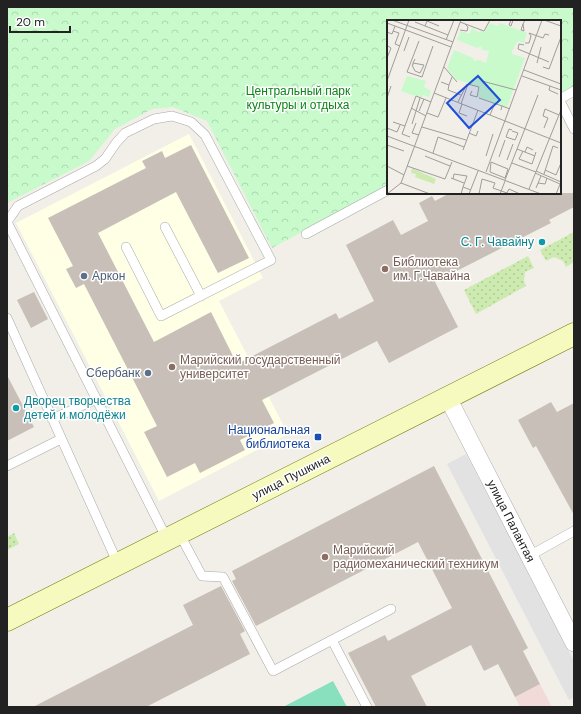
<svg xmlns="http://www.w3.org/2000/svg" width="581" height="714" viewBox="0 0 581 714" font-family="'DM Sans',sans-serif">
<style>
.commercial{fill:#f2dad9}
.education{fill:#ffffe5}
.grass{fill:url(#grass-dots)}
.park{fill:url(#park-crowns)}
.pitch{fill:#88e0be}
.parking{fill:#e2e2e2}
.building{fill:#c7bfb8}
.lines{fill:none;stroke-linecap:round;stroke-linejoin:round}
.lane-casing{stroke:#a9a9a9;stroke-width:10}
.street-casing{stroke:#a9a9a9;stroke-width:18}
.secondary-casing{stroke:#707d05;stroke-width:23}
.lane{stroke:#fff;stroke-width:9}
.street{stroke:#fff;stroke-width:17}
.secondary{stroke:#f7fabf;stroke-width:22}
.culture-dot{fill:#0f9aa8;stroke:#fff;stroke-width:1.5}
.education-dot{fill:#8d6e63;stroke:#fff;stroke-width:1.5}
.service-dot{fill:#5c6f8a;stroke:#fff;stroke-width:1.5}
.transit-dot{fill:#1a4fb4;stroke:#fff;stroke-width:1.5}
.labels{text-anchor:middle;stroke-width:3;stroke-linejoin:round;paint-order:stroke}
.park-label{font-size:12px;fill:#0c8416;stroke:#fff}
.culture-label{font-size:12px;fill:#0d838f;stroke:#fff;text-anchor:end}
.education-label{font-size:12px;fill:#785e54;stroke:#fff;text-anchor:start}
.service-label{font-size:12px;fill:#4e5e75;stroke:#fff;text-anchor:start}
.transit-label{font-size:12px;fill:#164399;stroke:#fff;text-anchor:end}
.street-label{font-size:12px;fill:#222;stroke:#fff}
.inset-road{fill:none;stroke:#9f9d99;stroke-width:1}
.view{fill:#1d4ed8;fill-opacity:0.15;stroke:#1d4ed8;stroke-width:2}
.inset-edge{fill:none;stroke:#222;stroke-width:2}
</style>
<defs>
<pattern id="grass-dots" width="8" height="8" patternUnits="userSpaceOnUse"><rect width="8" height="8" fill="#cdebb0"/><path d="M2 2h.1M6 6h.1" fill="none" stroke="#b0c997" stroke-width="1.8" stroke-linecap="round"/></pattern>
<pattern id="park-crowns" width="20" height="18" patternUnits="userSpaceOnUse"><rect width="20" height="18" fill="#c8facc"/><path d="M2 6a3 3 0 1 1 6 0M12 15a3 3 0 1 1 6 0" fill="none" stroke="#acd6af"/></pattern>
</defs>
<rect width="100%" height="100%" fill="#f2efe9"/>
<path class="commercial" d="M540,684L552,707H520L515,697Z"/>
<path class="education" d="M189,134L263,278L219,301L288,434L159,501L16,223Z"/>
<path class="grass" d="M574,232V262L566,267L563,261L554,257L546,261L540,250Z
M528,256L534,268L525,272L524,281L526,286L476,314L464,290Z
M14,533L19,544L7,550V537Z"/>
<path class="park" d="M7,7H574V87L560,94V21H388V186L272,248L207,121L173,107L152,109L115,129L89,161L7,203Z"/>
<path class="pitch" d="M333,681L347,707H283Z"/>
<path class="parking" d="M466,454L574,661V697L569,700L447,464Z"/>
<path class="building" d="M191,145L249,258L218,273L176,192L98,233L154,342L211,312L237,364L336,313L339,319L374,301L346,245L393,220L401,235L428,221L419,203L432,196L435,201L450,193H574V207L549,220L551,223L435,282L458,327L389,363L377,341L262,400L274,423L240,440L245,450L200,473L195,463L167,477L144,432L157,426L84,284L76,288L66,269L73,266L48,218L146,168L142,161L162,151L165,158Z
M34,292L48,319L31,328L17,300Z
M7,375L34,427L7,441Z
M551,402L557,412L574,403V515L536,446L533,448L518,420Z
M434,466L528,648L523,651L540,684L515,697L498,664L484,671L471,645L411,676L427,707H376L348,653L385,635L388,641L452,608L418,542L256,626L232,581L236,579L232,571Z
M221,586L245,631L240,634L250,654L146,707H33L193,625L183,605Z"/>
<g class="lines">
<defs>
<path id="lane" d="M560,99L574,91
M560,101L574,129
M165,227L201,296
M306,234L388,190
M126,247L161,316L271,260L205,135L191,122L172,116L154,119L125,133L116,143L105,159L96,166L18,206L7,222L167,539
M7,318L118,564
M52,419L97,399
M7,466L61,439
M179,533L202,576L223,577L273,671L391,609
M529,556L574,531
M332,640L367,707"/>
<path id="street" d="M448,398L574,643"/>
<path id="secondary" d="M7,620L574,334"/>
</defs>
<use href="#lane" class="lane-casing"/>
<use href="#street" class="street-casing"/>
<use href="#secondary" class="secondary-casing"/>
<use href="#lane" class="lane"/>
<use href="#street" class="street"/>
<use href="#secondary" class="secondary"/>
</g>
<g class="culture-dot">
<circle cx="542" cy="242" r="4"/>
<circle cx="16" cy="408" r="4"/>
</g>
<g class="education-dot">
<circle cx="385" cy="269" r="4"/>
<circle cx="172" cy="367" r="4"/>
<circle cx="325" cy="557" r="4"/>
</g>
<g class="service-dot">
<circle cx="84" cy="276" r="4"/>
<circle cx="148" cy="373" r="4"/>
</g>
<rect class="transit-dot" x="314" y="433" width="8" height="8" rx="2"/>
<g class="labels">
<g class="park-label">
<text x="298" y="95">Центральный парк<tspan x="298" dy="14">культуры и отдыха</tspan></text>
</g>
<g class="culture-label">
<text x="534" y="246">С. Г. Чавайну</text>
<text x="24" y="405" text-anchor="start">Дворец творчества<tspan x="24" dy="14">детей и молодёжи</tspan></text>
</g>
<g class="education-label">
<text x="393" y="266">Библиотека<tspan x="393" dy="14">им. Г.Чавайна</tspan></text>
<text x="180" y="364">Марийский государственный<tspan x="180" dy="14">университет</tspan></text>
<text x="333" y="554">Марийский<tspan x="333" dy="14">радиомеханический техникум</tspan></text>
</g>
<g class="service-label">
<text x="92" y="280">Аркон</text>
<text x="140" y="377" text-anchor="end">Сбербанк</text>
</g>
<g class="transit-label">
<text x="310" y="434">Национальная<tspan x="310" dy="14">библиотека</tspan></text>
</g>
<g class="street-label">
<text transform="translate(291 477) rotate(-27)" y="4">улица Пушкина</text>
<text transform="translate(511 521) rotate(63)" y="4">улица Палантая</text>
</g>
</g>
<g transform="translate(387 20)">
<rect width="174" height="174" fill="#f2efe9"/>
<path d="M25,148L49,159L47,164L28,157L29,154L24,153Z" fill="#cdebb0"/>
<path d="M102,3L111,6L113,3L140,13L137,23L131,21L125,31V34L138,38L120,87L90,77L93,67L68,59L60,48L67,30L86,38L87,41L92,40L99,43L102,31L95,30L94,26L90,28L70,20L74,11L83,14L85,7L92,13L93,10L98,12ZM20,56L39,61L37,67L44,71L42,77L36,75L34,78L14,71Z" fill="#c8facc"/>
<path class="inset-road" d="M5,0L66,22M124,0L122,5L124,6L126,0M157,0L174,6M28,2L61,15M73,2L97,11L103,0M0,3L64,27M136,4L137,11L134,10L136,4L138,0M38,6L40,1L52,6M73,10L80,11L81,7L78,4M6,11L12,13L8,24L13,26M0,12L5,14L8,6M59,20L67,0M32,21L20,52L35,57L46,26M138,23H142L144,16L142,13L156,18L158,14L162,15M137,25L132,24L131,29L162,42M0,29L1,26L4,28L0,38M17,31L22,17M26,43L37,45L33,53L28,51L25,45H26V43L28,39M150,43L154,27M57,47L70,62M156,47L162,49L174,17M137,50L174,64M135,56L174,70M0,61L22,0M95,61L129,70M54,62L62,65L65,57M62,65L61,70L74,75M163,66L162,70L171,74M47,73L174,123M0,78L4,66M92,78L115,86M71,82L80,64M74,84L81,64L92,67L90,77L83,75L85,71M75,84L72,93L80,96M24,88L39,96M114,90L115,86L123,89M32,91L37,79M40,93L51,97L59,78M103,95L108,83M6,102L18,106M29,103L25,113L32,115M25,104L33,78M35,107L79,120M0,108L10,112L13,105M157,108L161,98L156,96L158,89L172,95M125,111L131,113L128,120L119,117L122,109L125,110M82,113L89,116L91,111M0,116L154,174M23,117L15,114L29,76L44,82M0,125L17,131M130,129L148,136M76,130L91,90M136,131L132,139L145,144L149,132M138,132L140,127L146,130M46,133L51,117L77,127M38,136L63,146M99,136L106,114M112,137L118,120M120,140L126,124M104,142L121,149L118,158L103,152ZM125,143L149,152M0,146L17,155M20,146L58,159L65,142M158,150L169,155L174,143M149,151L174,162M99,152L155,0M148,153L173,164M157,154L166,126L171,128M64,158L77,163M66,159L67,154L80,156L76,167L84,170M95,159L108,163L106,168L120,173L122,169L133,174M118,160L151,75M14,163L43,174M151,163L158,164L160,158M149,168L154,156M142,169L174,90M0,174L14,163L74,0M67,174H74L76,167M82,174L91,151M92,174L95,159M113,174L118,161M169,174L174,162"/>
<path class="view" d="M91,56L113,80L82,108L60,83Z"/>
<rect width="174" height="174" class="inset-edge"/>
</g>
<rect width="581" height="714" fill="none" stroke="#222222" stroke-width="16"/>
<path d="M10 26v6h60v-6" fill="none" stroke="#222222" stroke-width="2"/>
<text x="16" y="26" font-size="12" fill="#222222" stroke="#ffffff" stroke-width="3" paint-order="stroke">20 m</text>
</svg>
